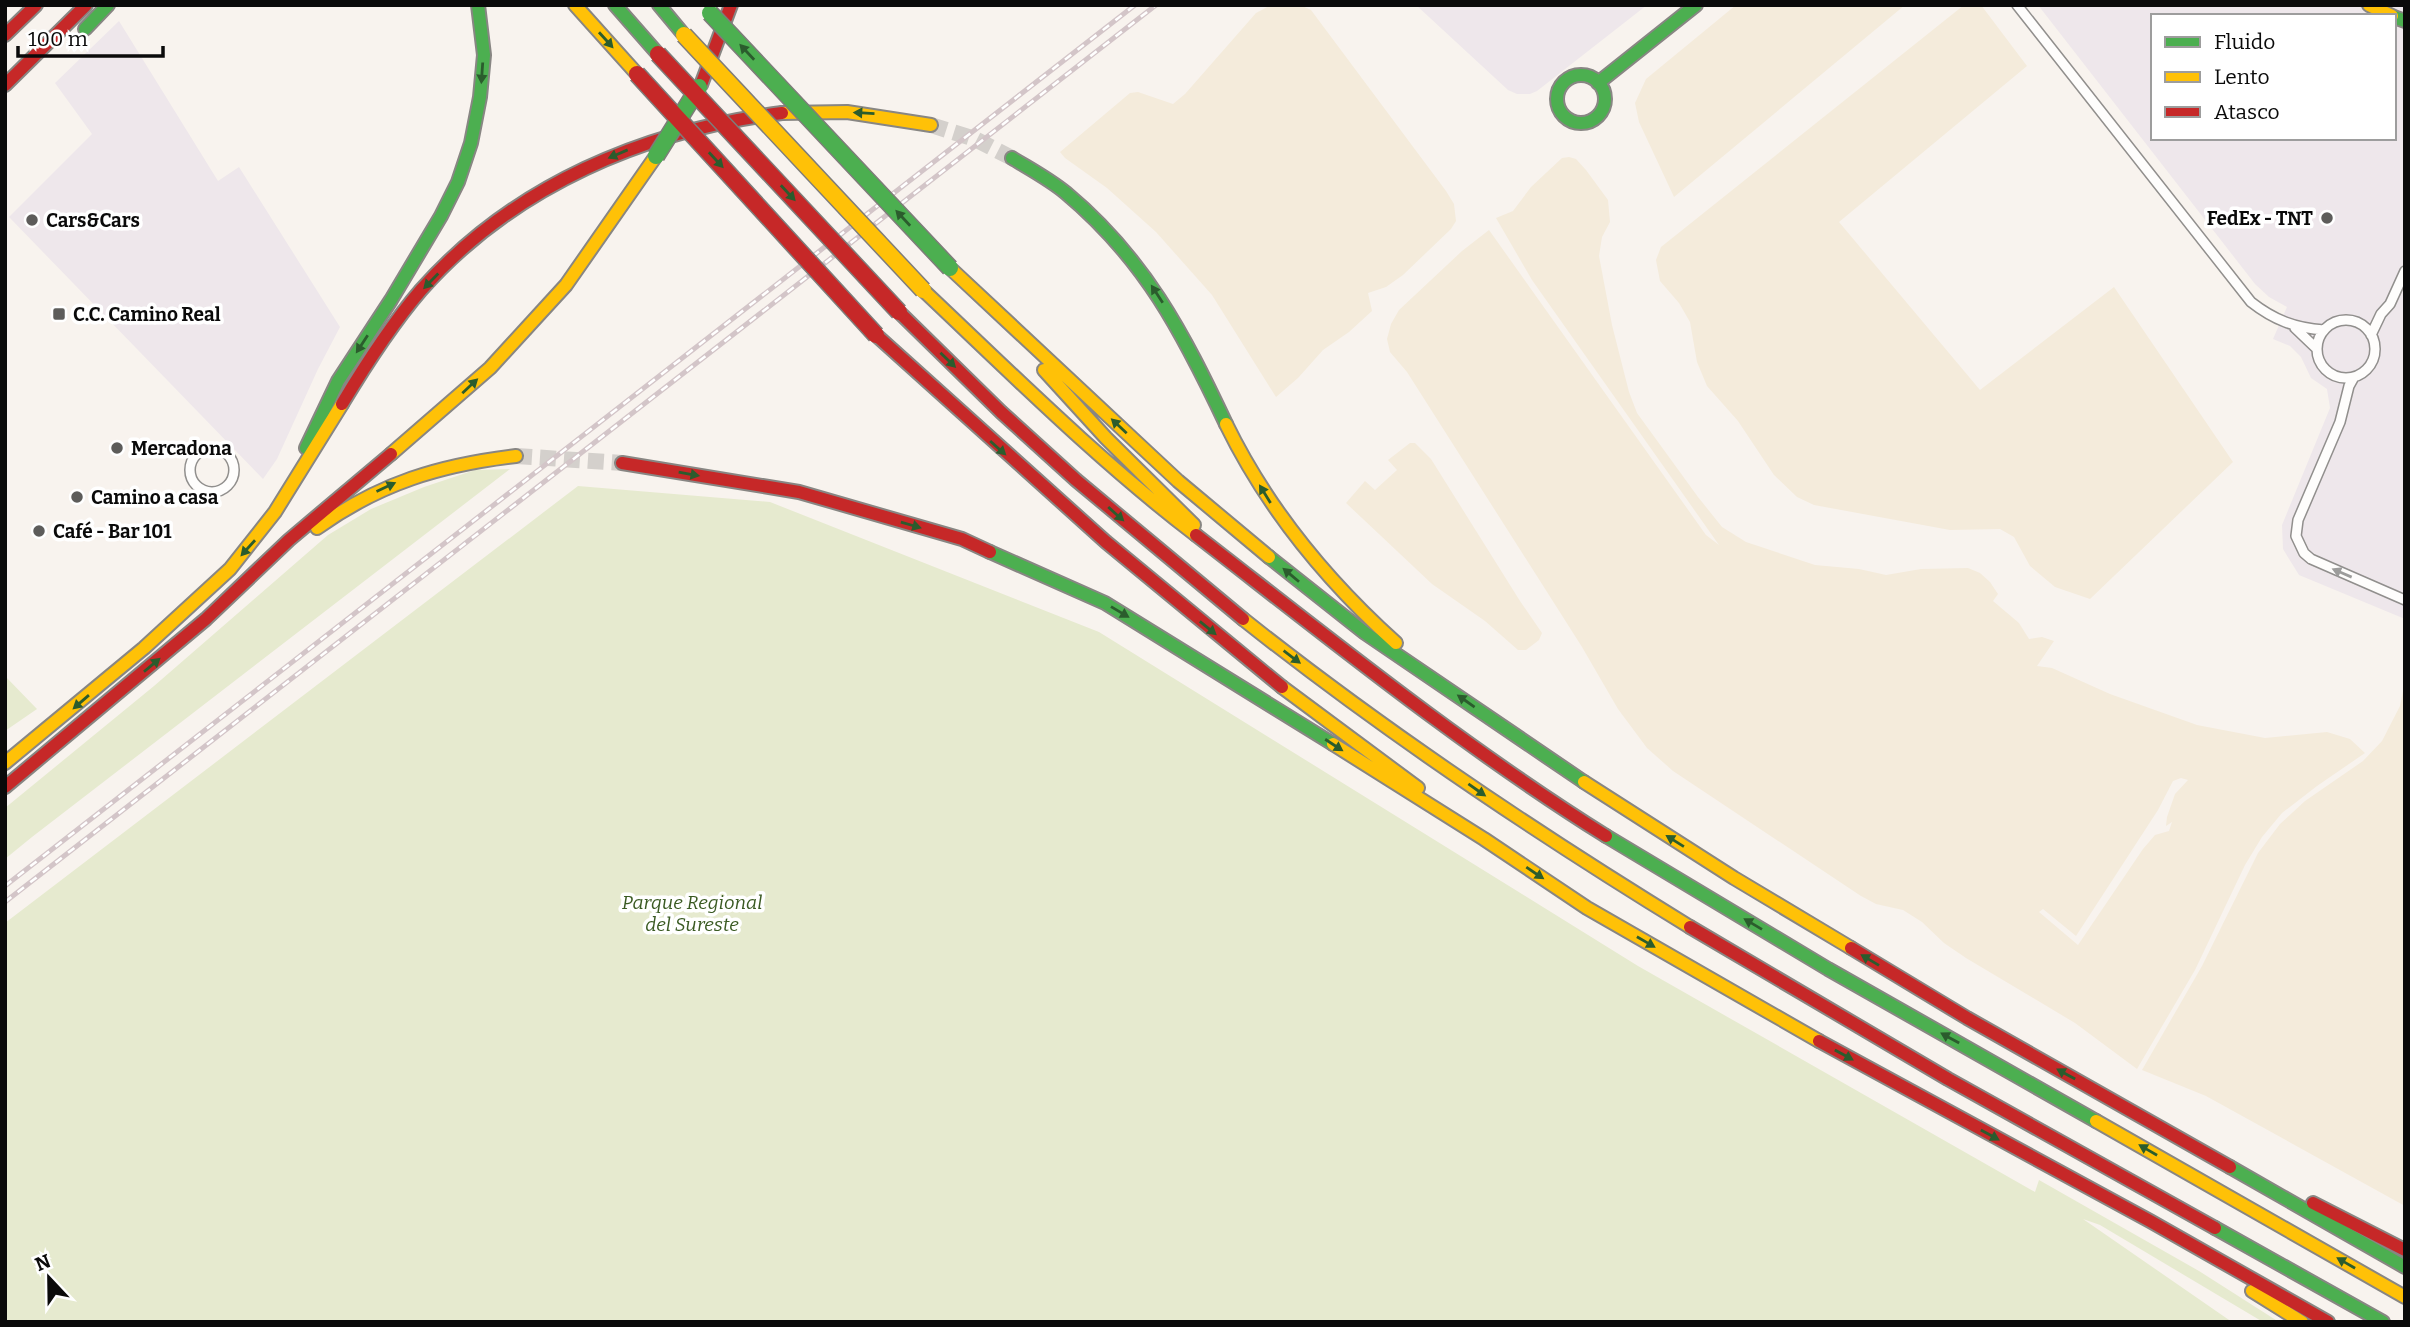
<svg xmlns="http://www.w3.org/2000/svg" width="2410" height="1327" viewBox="0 0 2410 1327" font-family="Bitter,serif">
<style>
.industrial{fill:#eee7eb;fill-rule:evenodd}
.farmland{fill:#f4ebdb;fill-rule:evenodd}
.green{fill:#e6eacf}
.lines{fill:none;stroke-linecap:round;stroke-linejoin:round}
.highway-tunnel{stroke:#d4d0cc;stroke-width:16;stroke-dasharray:16 8;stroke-linecap:butt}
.street-casing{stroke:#918f8d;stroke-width:12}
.fast-casing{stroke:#888683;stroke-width:16}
.slow-casing{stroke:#888683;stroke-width:16}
.jam-casing{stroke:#888683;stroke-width:16}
.street{stroke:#fefdfc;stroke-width:9}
.fast{stroke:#4caf50;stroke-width:12}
.slow{stroke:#ffc107;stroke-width:12}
.jam{stroke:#c62828;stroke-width:12}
.rail-casing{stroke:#d3c5c8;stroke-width:5}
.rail{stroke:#fff;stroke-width:2.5;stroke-dasharray:8;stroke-linecap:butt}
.fast-bridge-casing{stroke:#7e7c7a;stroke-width:19;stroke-linecap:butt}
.slow-bridge-casing{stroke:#7e7c7a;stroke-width:19;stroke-linecap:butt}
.jam-bridge-casing{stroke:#7e7c7a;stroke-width:19;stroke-linecap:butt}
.fast-bridge{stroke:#4caf50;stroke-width:16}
.slow-bridge{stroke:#ffc107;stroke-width:16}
.jam-bridge{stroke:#c62828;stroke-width:16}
.oneway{fill:#2b5c2d}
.oneway2{fill:#9c9c9b}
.poi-dot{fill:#5d5c5a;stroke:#fff;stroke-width:2.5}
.labels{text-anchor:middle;stroke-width:7;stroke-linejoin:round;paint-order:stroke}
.poi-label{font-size:19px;font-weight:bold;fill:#0a0a0a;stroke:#fff;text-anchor:start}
.park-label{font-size:19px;font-style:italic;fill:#3a5a22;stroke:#fff}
</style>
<rect width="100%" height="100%" fill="#f8f3ee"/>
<path class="industrial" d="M1416,5H1647L1537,91L1530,94H1517L1508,90Z
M2038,5H2405V619L2299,575L2283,549L2282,525L2330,408L2327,389L2311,378L2301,357L2290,346L2273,339L2287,307L2269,297L2255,284ZM2153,16H2394V138H2153Z
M119,21L218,181L239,167L340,327L318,369L277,459L263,479L9,217L92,134L55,83Z"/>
<path class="farmland" d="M1271,5H1300L1311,10L1446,191L1454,204L1456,221L1451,229L1403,275L1386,287L1368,293L1372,311L1349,332L1323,350L1298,378L1276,397L1212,295L1156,232L1107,188L1065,158L1060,152L1130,93L1138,92L1173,104L1185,94L1256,13Z
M1736,5H1905L1674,197L1639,122L1635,103L1646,79Z
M1964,5H1981L2027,66L1839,222L1980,390L2114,287L2233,462L2090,599L2055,587L2030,566L2014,537L2000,529L1950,530L1814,505L1797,497L1774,475L1738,421L1707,386L1697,362L1690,322L1679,303L1660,281L1656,260L1661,247Z
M1569,157L1576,159L1586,170L1608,200L1610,222L1602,237L1599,256L1612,325L1629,392L1637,413L1698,497L1722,527L1746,542L1815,565L1859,569L1886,575L1921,569L1968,568L1980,573L1990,582L1998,594L1993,601L2019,623L2029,639L2042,637L2054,641L2037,666L2052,668L2110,694L2197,725L2265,738L2327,732L2350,739L2365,753L2317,786L2282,813L2262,837L2245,865L2195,970L2137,1069L2075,1023L1966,958L1944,943L1922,922L1903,910L1876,904L1861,896L1673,771L1647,748L1618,709L1582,647L1407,372L1390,352L1387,339L1391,324L1399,310L1462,251L1489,230L1706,535L1719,545L1532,280L1496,218L1513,211L1531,187L1562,158ZM2181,778L2188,780L2175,794L2167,817L2166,826L2172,822L2169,831L2155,835L2143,849L2078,945L2039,912L2043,909L2076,936L2158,810L2173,781Z
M1410,443H1415L1431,459L1520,601L1542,633L1539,640L1526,650H1518L1485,621L1432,584L1346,503L1365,481L1375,490L1397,470L1388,460Z
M2405,681V1206L2206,1096L2142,1070L2202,966L2258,853L2280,824L2305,801L2363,761L2382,741L2400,706Z"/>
<path class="green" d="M510,469L32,837L5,859V808L154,686L328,535L371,509L424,487L475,470Z
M578,486L770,502L1099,632L1638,966L2035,1192L2039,1180L2199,1271L2279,1322H2263L2100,1225L2083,1219L2232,1322H5V923Z
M5,676L37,709L5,731Z"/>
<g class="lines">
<path class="highway-tunnel" d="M931,125L975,139L1012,158
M516,456L622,463"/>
<defs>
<path id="street" d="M2017,5L2251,302C2274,320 2295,328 2324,330
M2317 349a29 29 0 1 1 58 0a29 29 0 1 1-58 0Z
M2295,328L2317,349
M2371,335L2381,314L2390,304L2405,271
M2354,377L2349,386L2340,422L2298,520L2296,536L2304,553L2311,559L2405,600
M190 470a22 22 0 1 1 44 0a22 22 0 1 1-44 0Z"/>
<path id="fast" d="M615,5L658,54
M659,5L684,35
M2394,17L2405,21
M85,29L108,5
M1557 99a24 24 0 1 1 48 0a24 24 0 1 1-48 0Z
M1598,83L1696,5
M1012,158C1030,169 1049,179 1066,193C1145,259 1183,333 1226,424
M306,448L338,381L391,300L441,216L458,182L471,143L480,97L484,55L478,5
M990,552L1105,603L1333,744
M1269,557L1365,633L1584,782
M1606,836L1828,969L2096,1121
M2230,1167L2405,1267
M2215,1228L2383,1322"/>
<path id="slow" d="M575,5L637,74
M2369,5L2392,16
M782,113L847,112L931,125
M950,268L1178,481L1269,557
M923,290C1012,374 1099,461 1196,535
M1044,370L1106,438L1194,525
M1226,424C1268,510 1326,580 1396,643
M391,454L490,368L566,285L656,156
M317,528C380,483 440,465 516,456
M1243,619C1385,732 1535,832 1690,927
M1282,687L1418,788
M1333,744L1484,839L1587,908L1819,1041
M5,763L144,648L230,569L275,512L342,404
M1584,782L1734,878L1851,948
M2096,1121L2405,1297
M2252,1291L2302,1322"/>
<path id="jam" d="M5,35L36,5
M5,85L86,5
M701,85L731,5
M899,312L1001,412L1076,480L1243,619
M876,335L1106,542L1282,687
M342,404C366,364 391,325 421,290C514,185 646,130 782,113
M622,463L799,492L962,539L990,552
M1196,535C1330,639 1462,746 1606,836
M5,787L206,619L289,540L391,454
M1690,927L1948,1079L2215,1228
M1851,948L1967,1018L2230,1167
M1819,1041L2150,1221L2328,1322
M2313,1203L2405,1250"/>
</defs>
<use href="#street" class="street-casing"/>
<use href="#fast" class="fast-casing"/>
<use href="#slow" class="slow-casing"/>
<use href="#jam" class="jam-casing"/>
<use href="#street" class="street"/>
<use href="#fast" class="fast"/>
<use href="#slow" class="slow"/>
<use href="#jam" class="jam"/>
<defs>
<path id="rail" d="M5,886L1135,5
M5,902L1156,5"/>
</defs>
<use href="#rail" class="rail-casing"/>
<use href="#rail" class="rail"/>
<defs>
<path id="fast-bridge" d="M710,13L950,268
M656,156L699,87"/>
<path id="slow-bridge" d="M684,35L923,290"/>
<path id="jam-bridge" d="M658,54L899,312
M637,74L876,335"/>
</defs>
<use href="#fast-bridge" class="fast-bridge-casing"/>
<use href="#slow-bridge" class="slow-bridge-casing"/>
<use href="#jam-bridge" class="jam-bridge-casing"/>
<use href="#fast-bridge" class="fast-bridge"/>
<use href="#slow-bridge" class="slow-bridge"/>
<use href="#jam-bridge" class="jam-bridge"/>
</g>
<defs><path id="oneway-solid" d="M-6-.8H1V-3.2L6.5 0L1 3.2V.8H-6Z" transform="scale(1.75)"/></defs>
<g class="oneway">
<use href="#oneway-solid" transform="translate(606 40) rotate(48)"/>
<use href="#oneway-solid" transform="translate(747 52) rotate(-133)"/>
<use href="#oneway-solid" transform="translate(482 73) rotate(94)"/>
<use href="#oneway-solid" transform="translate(864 113) rotate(-177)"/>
<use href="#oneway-solid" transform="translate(618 154) rotate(157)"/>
<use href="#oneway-solid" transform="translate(716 160) rotate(47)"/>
<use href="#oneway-solid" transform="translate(788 193) rotate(47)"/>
<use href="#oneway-solid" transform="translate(903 218) rotate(-133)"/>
<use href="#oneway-solid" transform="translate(431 281) rotate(134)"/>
<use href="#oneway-solid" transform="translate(1157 294) rotate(-123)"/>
<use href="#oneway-solid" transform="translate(362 344) rotate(123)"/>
<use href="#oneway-solid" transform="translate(948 360) rotate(44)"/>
<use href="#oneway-solid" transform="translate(470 386) rotate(-43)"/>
<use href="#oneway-solid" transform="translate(1119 426) rotate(-137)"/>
<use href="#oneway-solid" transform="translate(998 448) rotate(42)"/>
<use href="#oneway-solid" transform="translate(689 474) rotate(10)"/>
<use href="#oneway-solid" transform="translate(386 487) rotate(-25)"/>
<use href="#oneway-solid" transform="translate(1265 494) rotate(-122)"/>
<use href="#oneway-solid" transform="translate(1116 514) rotate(42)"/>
<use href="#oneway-solid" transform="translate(911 525) rotate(16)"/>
<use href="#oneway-solid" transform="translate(248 548) rotate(132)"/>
<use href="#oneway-solid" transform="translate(1291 575) rotate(-140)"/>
<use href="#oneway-solid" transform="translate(1120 612) rotate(31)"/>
<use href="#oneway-solid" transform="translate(1208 628) rotate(39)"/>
<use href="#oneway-solid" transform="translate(1292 657) rotate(37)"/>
<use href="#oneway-solid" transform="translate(152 665) rotate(-40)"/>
<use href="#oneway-solid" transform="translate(1466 701) rotate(-145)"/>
<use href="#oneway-solid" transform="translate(81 702) rotate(139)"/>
<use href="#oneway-solid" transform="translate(1334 745) rotate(33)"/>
<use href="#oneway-solid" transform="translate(1477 790) rotate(35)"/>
<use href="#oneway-solid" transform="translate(1675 841) rotate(-148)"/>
<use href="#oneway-solid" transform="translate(1535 873) rotate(34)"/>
<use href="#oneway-solid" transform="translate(1753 924) rotate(-149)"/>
<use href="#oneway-solid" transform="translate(1646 942) rotate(30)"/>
<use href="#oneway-solid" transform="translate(1870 960) rotate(-149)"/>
<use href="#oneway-solid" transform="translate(1950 1038) rotate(-151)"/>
<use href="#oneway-solid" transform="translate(1844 1055) rotate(29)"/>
<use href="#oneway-solid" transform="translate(2066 1074) rotate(-151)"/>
<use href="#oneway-solid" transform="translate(1990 1135) rotate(29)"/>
<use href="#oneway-solid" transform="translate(2148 1150) rotate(-150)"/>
<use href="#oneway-solid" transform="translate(2346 1263) rotate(-150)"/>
</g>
<use class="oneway2" href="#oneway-solid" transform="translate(2342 573) rotate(-157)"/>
<g class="poi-dot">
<circle cx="2327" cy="218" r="7"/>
<circle cx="32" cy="220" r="7"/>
<rect x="52" y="307" width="14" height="14" rx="3.5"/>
<circle cx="117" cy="448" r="7"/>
<circle cx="77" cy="497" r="7"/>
<circle cx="39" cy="531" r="7"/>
</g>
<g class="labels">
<g class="poi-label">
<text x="2313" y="225" text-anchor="end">FedEx - TNT</text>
<text x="46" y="227">Cars&amp;Cars</text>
<text x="73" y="321">C.C. Camino Real</text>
<text x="131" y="455">Mercadona</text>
<text x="91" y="504">Camino a casa</text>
<text x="53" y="538">Café - Bar 101</text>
</g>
<g class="park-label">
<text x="692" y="909">Parque Regional<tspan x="692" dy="22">del Sureste</tspan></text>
</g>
</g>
<rect width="2410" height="1327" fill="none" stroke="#0a0a0a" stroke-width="14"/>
<rect x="2151" y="14" width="245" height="126" fill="#ffffff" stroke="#9d9d9d" stroke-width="2"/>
<rect x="2165" y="37" width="35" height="10" fill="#4caf50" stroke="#9d9d9d" stroke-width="2"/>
<text x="2214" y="49" font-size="21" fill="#0a0a0a">Fluido</text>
<rect x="2165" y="72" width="35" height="10" fill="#ffc107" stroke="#9d9d9d" stroke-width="2"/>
<text x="2214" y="84" font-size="21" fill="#0a0a0a">Lento</text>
<rect x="2165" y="107" width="35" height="10" fill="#c62828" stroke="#9d9d9d" stroke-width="2"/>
<text x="2214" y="119" font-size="21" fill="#0a0a0a">Atasco</text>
<g transform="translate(49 1278) rotate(338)" stroke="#ffffff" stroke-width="5" paint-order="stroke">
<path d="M0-5L12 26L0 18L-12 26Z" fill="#0a0a0a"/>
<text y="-10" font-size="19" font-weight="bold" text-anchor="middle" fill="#0a0a0a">N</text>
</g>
<path d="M18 46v10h145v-10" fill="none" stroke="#0a0a0a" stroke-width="3.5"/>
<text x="28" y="46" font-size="21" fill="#0a0a0a" stroke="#ffffff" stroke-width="5" paint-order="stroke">100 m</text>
</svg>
